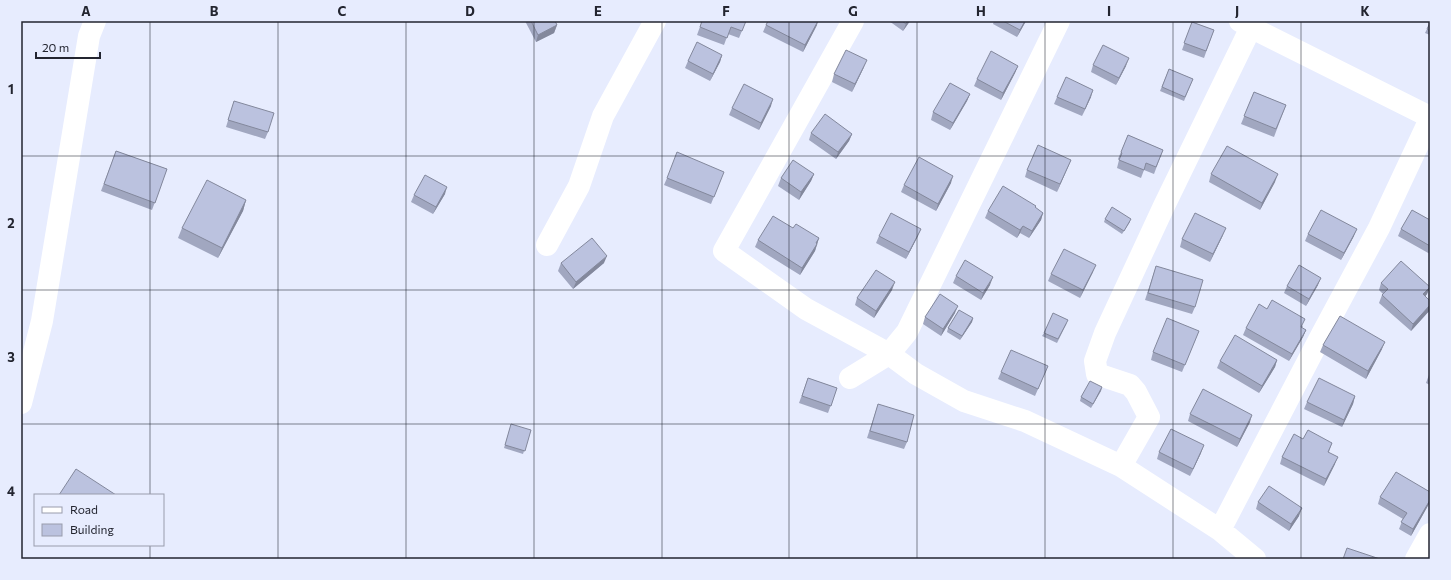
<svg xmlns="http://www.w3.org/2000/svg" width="1451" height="580" viewBox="0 0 1451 580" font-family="Commissioner,sans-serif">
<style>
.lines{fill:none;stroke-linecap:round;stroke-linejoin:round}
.minor{stroke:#fff;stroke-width:22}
.wall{fill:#a1a7c0}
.shaded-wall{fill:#83889c}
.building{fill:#bbc2df;stroke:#83889c}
.grid{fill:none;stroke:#232530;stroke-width:1;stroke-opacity:0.55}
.neatline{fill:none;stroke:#232530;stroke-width:1.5}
.grid-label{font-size:13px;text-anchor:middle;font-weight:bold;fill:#232530}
</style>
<rect width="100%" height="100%" fill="#e7ecfe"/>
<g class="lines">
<path class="minor" d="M853,21L724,251L806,309L889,354L916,374L964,401L1025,421L1121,466L1220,530L1255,559
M1240,21L1250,27L1430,117
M547,245L579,186L603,116L655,21
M850,378L889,354L907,332L1059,21
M21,403L42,321L89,36L95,21
M1121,466L1149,417L1136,392L1130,385L1097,374L1095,361L1105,333L1164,206L1254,21
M1220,530L1322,334L1379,228L1430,119
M1416,559L1430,534"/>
</g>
<path class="wall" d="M525,21H555L557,25L554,33L536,42Z
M702,21H746L739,38L728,34L724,45L697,35Z
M889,21H910L903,31Z
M994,21H1026L1017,37L993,24Z
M1192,22L1214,30L1204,58L1182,50Z
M1430,23V35L1425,33Z
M766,25H817L803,52L763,32Z
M722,55L720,62L710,81L685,68L688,61Z
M1093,65L1126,66L1116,85L1091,72Z
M1018,66L1015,73L1001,100L974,86L977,79Z
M864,67L852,92L832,82L834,74Z
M1169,69L1193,79L1184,101L1160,91Z
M1254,92L1286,105L1274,137L1241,124Z
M970,94L967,101L950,130L931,120L933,112Z
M1057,97H1091L1082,116L1054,104Z
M234,101L268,132L265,139L226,127Z
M771,106L759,130L729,115L732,108Z
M811,133L852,134L849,141L836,159L809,140Z
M1128,135L1163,150L1154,174L1144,170L1141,178L1117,168L1119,160L1118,159Z
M116,151L167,169L152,210L101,191Z
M1071,160L1057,192L1025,177L1027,170Z
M814,174L811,181L799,200L778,186L781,178Z
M1211,174L1275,182L1260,210L1209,182Z
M667,178L721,179L711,204L664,185Z
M951,183L936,211L901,192L904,185Z
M445,194L433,214L411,202L414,195Z
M246,200L243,211L218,258L178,238L182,228Z
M1035,208L1043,213L1041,220L1029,238L1020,233L1017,238L985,218L988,211Z
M1105,219L1130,222L1122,234L1104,222Z
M1430,220V254L1398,236L1401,229Z
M793,228L819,238L815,251L800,275L755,247L758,240Z
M1308,234L1354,236L1341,260L1305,241Z
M1223,235L1210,262L1180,247L1182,239Z
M879,236H918L906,259L876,243Z
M561,263H604L573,289L558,271Z
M1156,266L1195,307L1192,314L1145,300Z
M1093,272L1080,298L1048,281L1051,274Z
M956,276L990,285L981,300L953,283Z
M1381,283L1430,287L1427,294L1425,296L1430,310L1411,331L1379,303L1382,295L1383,294L1379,290Z
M1318,285L1306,306L1284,293L1287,286Z
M892,290L874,318L855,305L857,298Z
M1267,309L1303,326L1302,328L1306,330L1303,337L1289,361L1243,335L1246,328Z
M955,313L941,336L923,324L925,317Z
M973,318L972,322L960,340L947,332L948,328Z
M1067,323L1057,343L1042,336L1044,333Z
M1199,331L1182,372L1151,360L1153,352Z
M1323,345L1382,349L1366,379L1320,352Z
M1277,360L1275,367L1259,393L1217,368L1220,361Z
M1048,366L1035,396L998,379L1001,372Z
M1430,372V385L1426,383Z
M808,378L837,388L828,413L799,403Z
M1102,387L1091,408L1080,401L1081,397Z
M1355,396L1353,404L1342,427L1304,409L1307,402Z
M878,404L907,442L904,449L867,438Z
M1190,414L1250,422L1237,447L1188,421Z
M510,428L531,430L523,454L504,448Z
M1303,439L1332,443L1329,452L1335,464L1324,486L1280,464L1282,457Z
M1159,452L1201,453L1190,476L1157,459Z
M1430,492V502L1411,536L1399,529L1403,519L1378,504L1380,497Z
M1258,502L1299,516L1289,531L1256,509Z"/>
<path class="shaded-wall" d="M818,21L817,25L803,52L805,45Z
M907,21H910L903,31L906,24Z
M1025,21H1026L1017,37L1020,30Z
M557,25L554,33L536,42L538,35Z
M722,55L720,62L710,81L713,74Z
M1129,58L1126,66L1116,85L1119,78Z
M867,60L864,67L852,92L855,84Z
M1018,66L1015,73L1001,100L1003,93Z
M1093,90L1091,97L1082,116L1085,109Z
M970,94L967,101L950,130L953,123Z
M773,99L771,106L759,130L761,123Z
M852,134L849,141L836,159L838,152Z
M1071,160L1068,167L1057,192L1060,184Z
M814,174L811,181L799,200L801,192Z
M1278,174L1275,182L1260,210L1262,203Z
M953,176L951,183L936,211L938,204Z
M447,187L445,194L433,214L436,207Z
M246,200L243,211L218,258L222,248Z
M1043,213L1041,220L1029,238L1032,231Z
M1023,226L1020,233L1017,238L1020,230Z
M1226,228L1223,235L1210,262L1213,254Z
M921,229L918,236L906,259L909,252Z
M1357,229L1354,236L1341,260L1344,253Z
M819,238L815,251L800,275L802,268Z
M607,256L604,263L573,289L576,282Z
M1096,265L1093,272L1080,298L1083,290Z
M993,277L990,285L981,300L983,293Z
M1321,278L1318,285L1306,306L1309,299Z
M895,282L892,290L874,318L876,311Z
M1430,287L1427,294L1421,302L1423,294Z
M1430,305V310L1411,331L1413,324Z
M958,306L955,313L941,336L943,329Z
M973,318L972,322L960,340L962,336Z
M1306,330L1303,337L1289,361L1292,354Z
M1385,342L1382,349L1366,379L1368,371Z
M1277,360L1275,367L1259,393L1262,386Z
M1102,387L1101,391L1091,408L1093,404Z
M1355,396L1353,404L1342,427L1344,420Z
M1252,415L1250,422L1237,447L1240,439Z
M1204,445L1201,453L1190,476L1193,469Z
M1338,457L1335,464L1324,486L1326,479Z
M1430,500V502L1411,536L1413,529Z
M1302,508L1299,516L1289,531L1291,524Z"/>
<path class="building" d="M531,21H555L557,25L538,35Z
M702,21H746L742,31L731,27L727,38L700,27Z
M768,21H818L805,45L766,25Z
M902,21H907L906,24Z
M1003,21H1025L1020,30Z
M1192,22L1214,30L1206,51L1184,43Z
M1430,23V31L1427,29Z
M697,42L722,55L713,74L688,61Z
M1103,45L1129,58L1119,78L1093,65Z
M846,50L867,60L855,84L834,74Z
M991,51L1018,66L1003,93L977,79Z
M1169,69L1193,79L1185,97L1162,87Z
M1066,77L1093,90L1085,109L1057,97Z
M950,83L970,94L953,123L933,112Z
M744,84L773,99L761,123L732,108Z
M1254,92L1286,105L1276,129L1244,116Z
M234,101L274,113L268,132L228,120Z
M825,114L852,134L838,152L811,133Z
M1128,135L1163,150L1156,167L1146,163L1144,170L1119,160L1122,153L1121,152Z
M1038,145L1071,160L1060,184L1027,170Z
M1227,146L1278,174L1262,203L1211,174Z
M116,151L167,169L155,203L104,184Z
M677,152L724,172L714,197L667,178Z
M919,157L953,176L938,204L904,185Z
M793,160L814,174L801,192L781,178Z
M425,175L447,187L436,207L414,195Z
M207,180L246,200L222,248L182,228Z
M1003,186L1036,206L1035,207L1043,213L1032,231L1023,226L1020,230L988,211Z
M1112,207L1131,219L1124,231L1105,219Z
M1321,210L1357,229L1344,253L1308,234Z
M1412,210L1430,220V246L1401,229Z
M891,213L921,229L909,252L879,236Z
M1195,213L1226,228L1213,254L1182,239Z
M773,216L793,228L796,224L819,238L816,243L817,244L802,268L758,240Z
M592,238L607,256L576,282L561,263Z
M1064,249L1096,265L1083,290L1051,274Z
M965,260L993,277L983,293L956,276Z
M1401,261L1430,287L1423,294L1430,301V305L1413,324L1382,295L1388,289L1381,283Z
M1299,265L1321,278L1309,299L1287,286Z
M1156,266L1203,280L1195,307L1148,293Z
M876,270L895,282L876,311L857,298Z
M940,294L958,306L943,329L925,317Z
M1272,300L1305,319L1301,327L1306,330L1292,354L1246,328L1259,304L1267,309Z
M959,310L973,318L962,336L948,328Z
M1053,313L1068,320L1058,339L1044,333Z
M1340,316L1385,342L1368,371L1323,345Z
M1167,318L1199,331L1185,365L1153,352Z
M1235,335L1277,360L1262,386L1220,361Z
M1011,350L1048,366L1038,389L1001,372Z
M808,378L837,388L831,406L802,396Z
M1319,378L1355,396L1344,420L1307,402Z
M1090,381L1102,387L1093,404L1081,397Z
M1203,389L1252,415L1240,439L1190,414Z
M878,404L914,415L907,442L870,431Z
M511,424L531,430L525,451L505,445Z
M1171,429L1204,445L1193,469L1159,452Z
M1308,430L1332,443L1328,452L1338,457L1326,479L1282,457L1294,434L1303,439Z
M76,469L116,495H59Z
M1396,472L1430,492V500L1413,529L1401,522L1407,513L1380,497Z
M1269,486L1302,508L1291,524L1258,502Z
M1347,548L1380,559H1343Z"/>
<path class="grid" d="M150,21V495M278,21V559M406,21V559M534,21V559M662,21V559M789,21V559M917,21V559M1045,21V559M1173,21V559M1301,21V559M21,156H1430M21,290H1430M21,424H1430M150,545V559"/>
<rect width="1451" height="580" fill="none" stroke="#e7ecfe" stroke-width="44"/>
<rect x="34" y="494" width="130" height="52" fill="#e7ecfe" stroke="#999cac"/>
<rect x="42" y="507" width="20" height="6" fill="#ffffff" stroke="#999cac"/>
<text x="70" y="514" font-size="12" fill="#232530">Road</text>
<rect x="42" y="524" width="20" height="12" fill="#bbc2df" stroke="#999cac"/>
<text x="70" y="534" font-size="12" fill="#232530">Building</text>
<path d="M36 52v6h64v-6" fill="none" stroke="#232530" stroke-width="2"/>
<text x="42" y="52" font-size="12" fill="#232530" stroke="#e7ecfe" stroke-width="3" paint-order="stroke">20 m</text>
<rect x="22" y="22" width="1407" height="536" class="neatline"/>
<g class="grid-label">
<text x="86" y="16">A</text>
<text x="214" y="16">B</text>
<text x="342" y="16">C</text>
<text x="470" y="16">D</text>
<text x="598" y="16">E</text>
<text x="726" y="16">F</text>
<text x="853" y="16">G</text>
<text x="981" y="16">H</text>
<text x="1109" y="16">I</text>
<text x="1237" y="16">J</text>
<text x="1365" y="16">K</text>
<text x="11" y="94">1</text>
<text x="11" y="228">2</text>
<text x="11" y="362">3</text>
<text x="11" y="496">4</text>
</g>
</svg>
